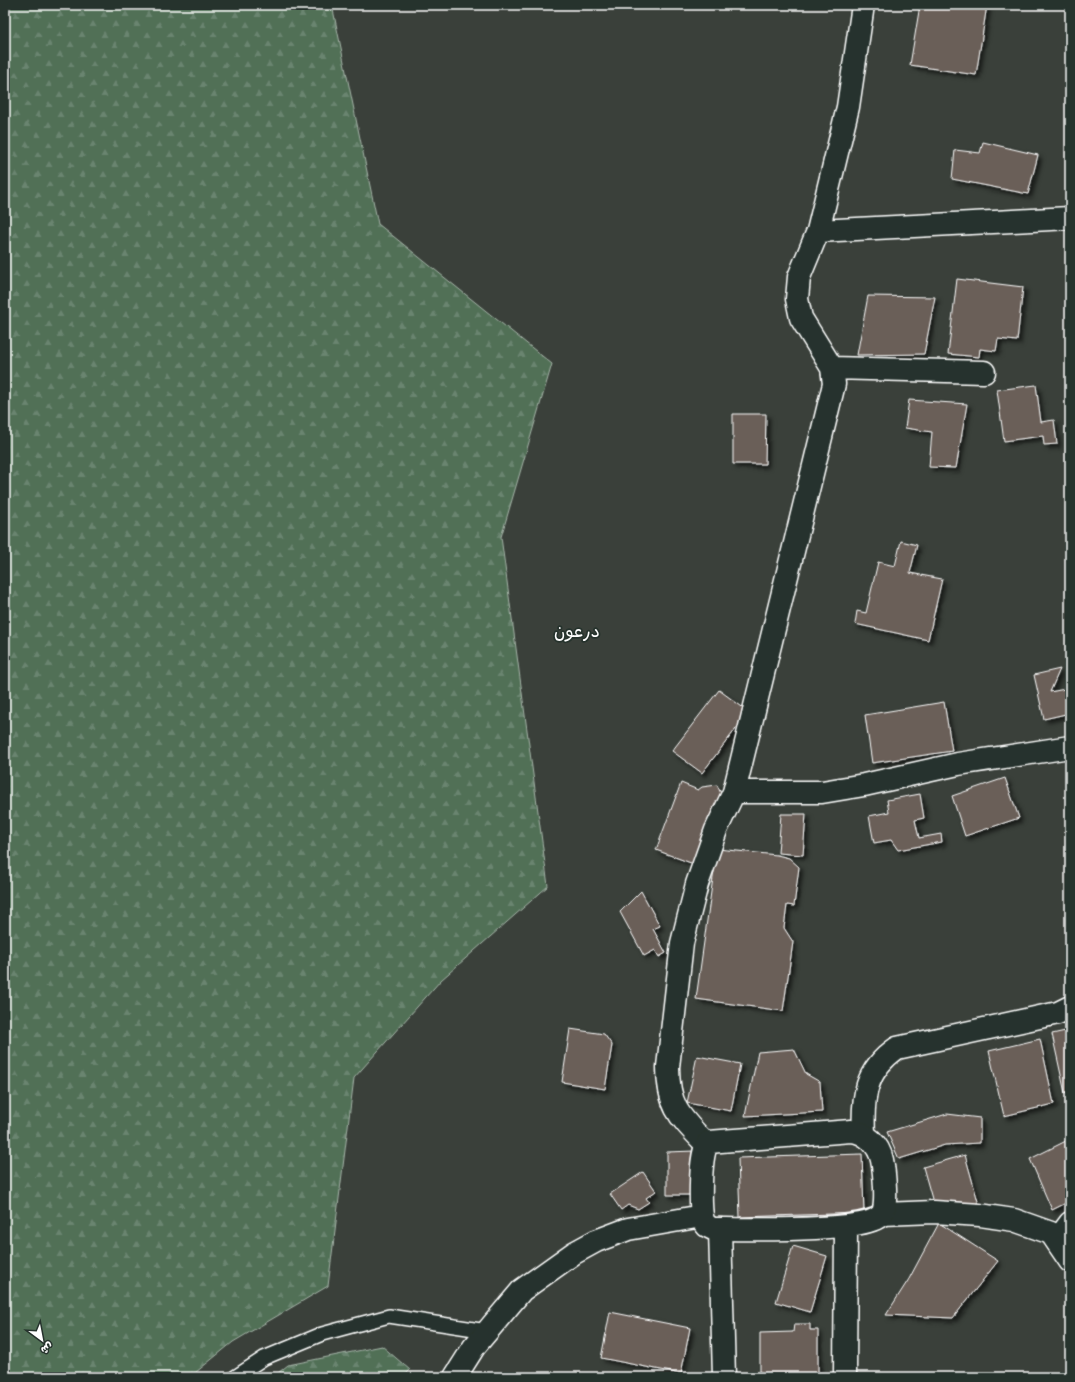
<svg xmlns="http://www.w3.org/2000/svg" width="1075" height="1382" viewBox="0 0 1075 1382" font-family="'Indie Flower','Playpen Sans Arabic',sans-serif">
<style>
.forest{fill:url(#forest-firs);stroke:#a8b7ab}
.building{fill:#6a5e58;stroke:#fff;filter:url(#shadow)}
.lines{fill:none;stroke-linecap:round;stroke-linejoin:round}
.service-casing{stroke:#fff;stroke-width:16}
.minor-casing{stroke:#fff;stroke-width:25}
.tertiary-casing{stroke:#fff;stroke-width:25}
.secondary-casing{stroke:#fff;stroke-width:25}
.service{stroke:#26332d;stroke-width:13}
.minor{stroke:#26332d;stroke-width:22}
.tertiary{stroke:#26332d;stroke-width:22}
.secondary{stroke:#26332d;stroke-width:22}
.labels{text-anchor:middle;stroke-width:3.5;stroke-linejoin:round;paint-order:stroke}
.quarter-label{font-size:18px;fill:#fff;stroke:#26332d}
</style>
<defs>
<pattern id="forest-firs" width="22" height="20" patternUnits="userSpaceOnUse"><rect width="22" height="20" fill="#516f57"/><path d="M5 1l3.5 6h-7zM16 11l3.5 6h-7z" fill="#6b8570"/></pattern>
<filter id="shadow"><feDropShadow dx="3.5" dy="3.5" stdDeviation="2" flood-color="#0009"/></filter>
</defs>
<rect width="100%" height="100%" fill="#3a403a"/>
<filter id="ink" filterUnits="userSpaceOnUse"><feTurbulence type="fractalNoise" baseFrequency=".025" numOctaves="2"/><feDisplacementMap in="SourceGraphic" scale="8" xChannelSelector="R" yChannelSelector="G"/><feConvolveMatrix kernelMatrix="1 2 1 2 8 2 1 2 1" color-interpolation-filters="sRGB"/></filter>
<g filter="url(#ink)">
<path class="forest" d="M5,5H332L378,224L552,364L501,537L548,886L441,980L354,1078L328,1286L233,1342L190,1377H5Z
M382,1346L410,1370L403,1377H273L288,1365Z"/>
<path class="building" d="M920,5H987L976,75L910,65Z
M983,142L1038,155L1028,194L952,179L955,150L980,153Z
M957,279L1023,287L1017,341L998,339L996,351L980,349L979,357L948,354Z
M868,296L935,297L924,354L857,355Z
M1036,385L1041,422L1054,420L1057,444L1044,445L1043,436L1004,441L997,390Z
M909,400L967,404L956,468L929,467L932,432L905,428Z
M733,414H766L765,464H733Z
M901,541L917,545L910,573L942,579L928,640L855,624L857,611L866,613L878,562L895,566Z
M1060,669L1050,692L1070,688V713L1044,719L1034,675Z
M719,690L749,712L702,773L672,751Z
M944,702L952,751L872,763L865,715Z
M1005,778L1019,818L965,836L952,796Z
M681,783L698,790L702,787L717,785L724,800L699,866L656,850Z
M920,794L924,818L915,820L919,838L941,834L942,842L898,850L891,840L874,843L869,816L889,812L887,800Z
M781,814H806L803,855L778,853Z
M717,849L777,855L789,858L799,867L794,906L787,905L784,928L793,942L783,1011L696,999Z
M641,891L660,926L653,929L666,953L659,957L655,950L644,956L620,912Z
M570,1029L604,1034L612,1045L605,1089L562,1082Z
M1070,1030V1092L1065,1093L1052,1034Z
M1040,1039L1054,1104L1004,1116L989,1051Z
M794,1049L806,1074L820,1082L822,1112L745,1116L758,1052Z
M697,1056L740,1064L731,1111L687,1103Z
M947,1114L980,1118V1143L945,1145L899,1159L887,1132Z
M1070,1139V1201L1052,1210L1030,1159Z
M695,1151L694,1195H667V1152Z
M862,1154L864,1213L740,1217L738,1158Z
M965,1155L979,1205L934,1206L923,1167Z
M643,1172L656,1191L646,1198L649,1202L638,1209L628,1205L621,1210L610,1194Z
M939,1223L998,1261L953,1318L886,1315L909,1279Z
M793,1246L827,1256L810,1312L776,1302Z
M610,1312L690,1328L681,1374L601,1358Z
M794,1324H810V1330H818V1377H760V1333L793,1332Z"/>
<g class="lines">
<defs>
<path id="service" d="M235,1377L264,1358L322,1334L389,1316L487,1331"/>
<path id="minor" d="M818,231L1070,218
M832,368L984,372
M734,792H822L864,785L958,764L1070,747
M706,1144C680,1117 668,1107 668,1067L682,943L697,884L716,830L734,792L834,384L832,368L801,318L797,299L799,277L818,231L848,107L863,5
M883,1214L934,1212L980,1215L1014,1220L1051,1233L1070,1261
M720,1229L724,1377
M1064,1231L1070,1223"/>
<path id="tertiary" d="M864,1134C862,1097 865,1070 897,1048L1058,1013L1070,1007"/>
<path id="secondary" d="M851,1131C866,1132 879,1145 882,1160C884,1170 888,1207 882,1214C868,1233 741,1229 713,1229L707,1226L703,1221C700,1209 699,1148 709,1142Z
M455,1377L474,1347L522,1290L574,1253L596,1241L628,1229L702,1216
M845,1377L846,1227"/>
</defs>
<use href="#service" class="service-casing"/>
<use href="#minor" class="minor-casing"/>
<use href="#tertiary" class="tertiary-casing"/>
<use href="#secondary" class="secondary-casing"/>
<use href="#service" class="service"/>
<use href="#minor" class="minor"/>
<use href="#tertiary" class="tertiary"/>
<use href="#secondary" class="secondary"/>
</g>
</g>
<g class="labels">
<g class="quarter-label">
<text x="577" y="637">درعون</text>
</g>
</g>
<rect width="1075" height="1382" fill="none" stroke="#26332d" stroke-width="20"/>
<rect x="10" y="10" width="1055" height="1362" fill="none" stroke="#fff" stroke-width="1.5" filter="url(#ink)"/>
<g transform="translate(42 1340) rotate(148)" stroke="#26332d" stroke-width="3" paint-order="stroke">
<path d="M0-3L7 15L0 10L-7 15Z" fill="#ffffff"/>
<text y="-6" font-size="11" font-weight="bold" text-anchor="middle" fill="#ffffff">ش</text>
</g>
</svg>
